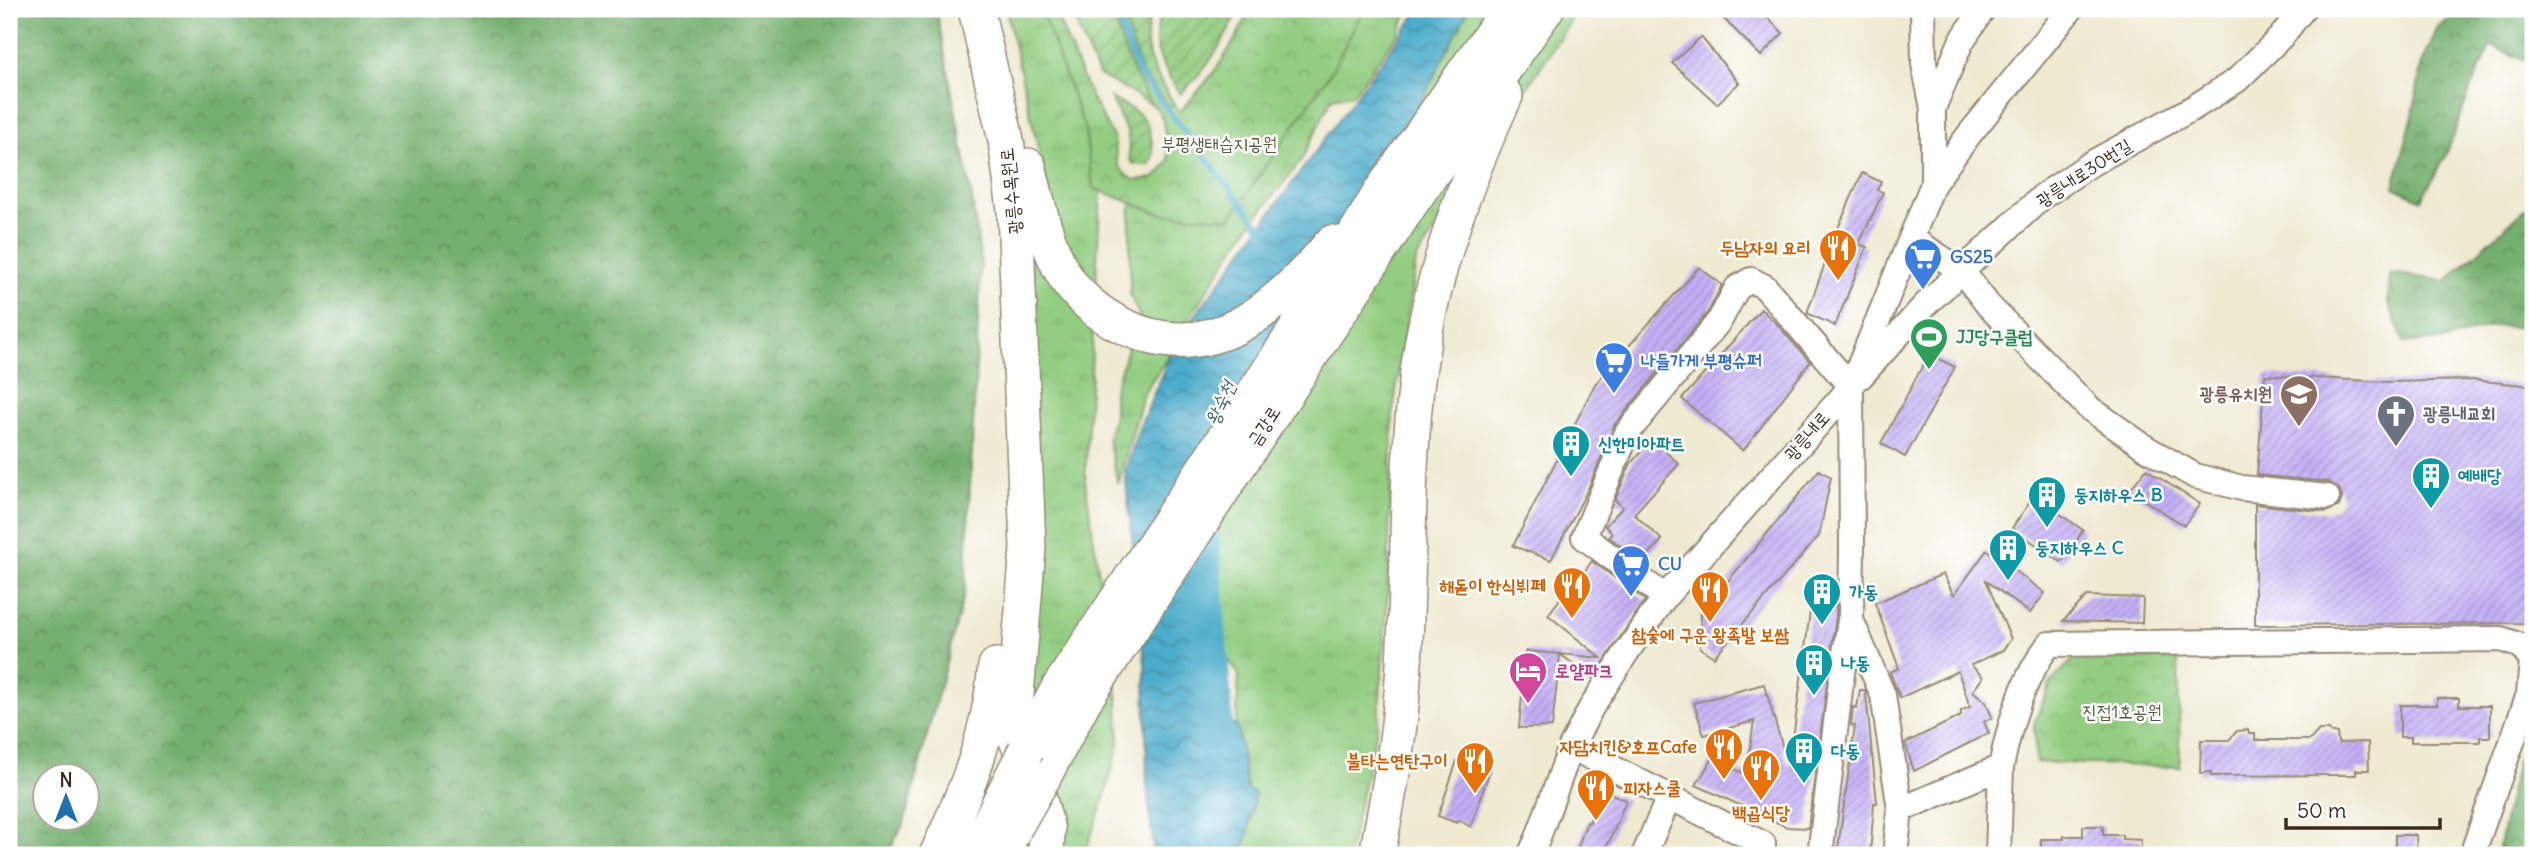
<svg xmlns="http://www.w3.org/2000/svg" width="2542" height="864" viewBox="0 0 2542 864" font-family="Delius,'Poor Story',sans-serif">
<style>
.grass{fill:url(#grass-tufts);stroke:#677c50;stroke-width:2}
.forest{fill:url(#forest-crowns);stroke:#586d46;stroke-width:2;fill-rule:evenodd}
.park{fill:url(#park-crowns);stroke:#677c50;stroke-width:2}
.garden{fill:url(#garden-furrows);stroke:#677c50;stroke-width:2}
.water{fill:url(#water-waves);stroke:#446b74;stroke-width:2}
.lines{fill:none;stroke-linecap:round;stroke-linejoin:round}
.stream{stroke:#4caccb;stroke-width:6}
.river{stroke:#4caccb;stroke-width:37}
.building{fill:url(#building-hatch)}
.street-casing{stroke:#958a77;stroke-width:28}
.secondary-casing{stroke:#958a77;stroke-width:38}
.street{stroke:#fff;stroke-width:24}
.secondary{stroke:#fff;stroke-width:35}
.secondary-bridge-casing{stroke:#958a77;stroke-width:38;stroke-linecap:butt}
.secondary-bridge{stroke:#fff;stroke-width:35}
.labels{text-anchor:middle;stroke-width:5;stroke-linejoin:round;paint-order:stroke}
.park-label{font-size:18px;fill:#555b3c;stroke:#fff}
.street-label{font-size:18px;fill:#3b2a1e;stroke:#fff}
.food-label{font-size:18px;font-weight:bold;fill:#c56008;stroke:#fff;text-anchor:end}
.shop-label{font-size:18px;font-weight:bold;fill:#366cbe;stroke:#fff;text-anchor:start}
.leisure-label{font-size:18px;font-weight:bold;fill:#27864d;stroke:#fff;text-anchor:start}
.education-label{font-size:18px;font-weight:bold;fill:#785e54;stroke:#fff;text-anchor:end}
.worship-label{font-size:18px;font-weight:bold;fill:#5b616d;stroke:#fff;text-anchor:start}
.culture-label{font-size:18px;font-weight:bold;fill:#0d838f;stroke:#fff;text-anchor:start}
.hotel-label{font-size:18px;font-weight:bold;fill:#b23c85;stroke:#fff;text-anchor:start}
.water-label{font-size:19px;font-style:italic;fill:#425e63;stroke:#fff}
</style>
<defs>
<pattern id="grass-tufts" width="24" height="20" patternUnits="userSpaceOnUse" patternTransform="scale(1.75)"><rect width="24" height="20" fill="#93cd81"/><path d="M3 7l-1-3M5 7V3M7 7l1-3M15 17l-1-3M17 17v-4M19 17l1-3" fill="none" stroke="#80b06f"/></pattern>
<pattern id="forest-crowns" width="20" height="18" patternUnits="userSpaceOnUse" patternTransform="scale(1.75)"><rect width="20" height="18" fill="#76b06f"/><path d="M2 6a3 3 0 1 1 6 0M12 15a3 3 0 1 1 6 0" fill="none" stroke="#628f5b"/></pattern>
<pattern id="park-crowns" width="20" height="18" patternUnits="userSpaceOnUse" patternTransform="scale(1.75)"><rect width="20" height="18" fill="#93cd81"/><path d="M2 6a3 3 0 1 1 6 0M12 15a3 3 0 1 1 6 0" fill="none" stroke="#80b06f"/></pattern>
<pattern id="garden-furrows" width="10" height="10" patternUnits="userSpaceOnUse" patternTransform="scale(1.75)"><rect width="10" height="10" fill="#93cd81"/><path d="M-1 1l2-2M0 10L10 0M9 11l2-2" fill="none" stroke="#80b06f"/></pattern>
<pattern id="water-waves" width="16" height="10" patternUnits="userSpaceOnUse" patternTransform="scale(1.75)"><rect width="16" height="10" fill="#4caccb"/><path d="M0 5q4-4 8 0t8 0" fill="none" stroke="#408ca4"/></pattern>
<pattern id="building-hatch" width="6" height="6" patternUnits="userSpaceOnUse" patternTransform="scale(1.75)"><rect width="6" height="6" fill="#c5b0f7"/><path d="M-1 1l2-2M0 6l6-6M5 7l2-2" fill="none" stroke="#a18fc7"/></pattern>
</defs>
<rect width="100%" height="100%" fill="#fff"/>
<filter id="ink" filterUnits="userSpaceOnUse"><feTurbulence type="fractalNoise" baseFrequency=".0143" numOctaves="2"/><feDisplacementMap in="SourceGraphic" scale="14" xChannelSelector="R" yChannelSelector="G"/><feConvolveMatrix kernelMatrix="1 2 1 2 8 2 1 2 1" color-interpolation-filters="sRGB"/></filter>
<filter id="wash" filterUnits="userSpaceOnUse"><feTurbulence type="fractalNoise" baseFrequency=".00686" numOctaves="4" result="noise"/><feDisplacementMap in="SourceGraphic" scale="28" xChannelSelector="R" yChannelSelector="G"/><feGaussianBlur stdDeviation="1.57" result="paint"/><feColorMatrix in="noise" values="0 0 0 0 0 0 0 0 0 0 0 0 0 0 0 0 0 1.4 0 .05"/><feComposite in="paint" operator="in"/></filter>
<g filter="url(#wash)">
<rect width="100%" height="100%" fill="#efe9d0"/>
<path class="grass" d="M1006,9H1049L1104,132L1085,481L1118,701L1119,744L1103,803L1084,855H1059L1023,722L1031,236L1062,251Z
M1254,9H1409L1398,34L1353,94L1332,98L1301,161L1249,226L1186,322L1164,363L1144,392L1118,484L1108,439L1114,415V390L1139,315L1130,295V214L1132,194L1169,169L1180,114L1227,61Z
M1441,9H1578L1416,260L1393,411L1387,605L1378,723L1348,855H1230L1239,675L1194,612L1164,488Z"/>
<path class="forest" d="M9,9H936L971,192L981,262L965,591L904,823L887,855H9ZM88,776V818H46V776Z
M2465,9H2533V65L2491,45L2472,85L2446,155L2421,200L2394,187L2413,115L2421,66L2438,27Z
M2533,202V328L2492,326L2442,341L2404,342L2388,302L2390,273L2446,281Z
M2533,723V855H2499V845L2516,764Z"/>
<path class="park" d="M1041,9H1054L1088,91L1114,139L1118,165L1126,175L1135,180L1155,178L1169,161L1163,120L1158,110L1151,103L1098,74L1070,9H1153C1135,51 1158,77 1179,112C1209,82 1234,48 1250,9H1364L1331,72L1230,218L1161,214L1093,188L1085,130Z
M2074,659H2178L2180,767L2036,762L2034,724L2051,682Z"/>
<path class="garden" d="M1070,9H1114C1119,47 1133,71 1151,104L1098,74Z
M1124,9H1153C1136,48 1154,71 1174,104L1169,106L1142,73L1126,24Z
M1164,9H1239C1225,41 1206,70 1180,94C1162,64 1146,44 1164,9Z
M1111,98C1134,111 1148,113 1152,142C1153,151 1154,158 1149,165L1134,164L1130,160L1128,134Z"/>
<path class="water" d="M1420,9H1469L1238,452L1199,536L1207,695L1225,690L1227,719L1238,728L1247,790L1255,793L1248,835L1241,855H1154L1147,784L1145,664L1125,471L1138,431L1175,343Z"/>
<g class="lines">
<path class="stream" d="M1120,9L1122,30L1139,73L1265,233"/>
<path class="river" d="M1198,503L1216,742"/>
</g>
<g id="blocks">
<path class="building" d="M1714,9H1759L1783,33L1761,56Z
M1701,37L1739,83L1717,104L1672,63Z
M1862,173L1881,182L1877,190L1883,192L1859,244L1867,247L1835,326L1807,313L1838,228Z
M1699,267L1722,285L1708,312L1615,424L1588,489L1551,560L1513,546L1595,384Z
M1761,309L1776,323L1810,362L1743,451L1682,399Z
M1929,354L1955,367L1905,457L1881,443Z
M2265,375L2387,382L2472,380L2533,386V623L2255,625V504L2326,512L2339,506L2342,498L2340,490L2329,482L2257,475Z
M1652,439L1679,464L1634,514L1662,540L1642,562L1609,537L1612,533L1605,526L1623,507L1615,500L1631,463Z
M2146,469L2200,504L2184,525L2129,491Z
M1819,470L1831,477L1819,536L1714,657L1700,648L1701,614Z
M2034,496L2083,530L2072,549L2061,562L2012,528Z
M1987,550L2045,593L2030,613L1986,581L2011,639L2003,650L1971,665L1983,677L1973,691L1986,702L1992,717L1984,722L1989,733L1914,771L1905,743L1961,716V711L1970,707L1958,671L1900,698L1890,672L1899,668L1875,603L1943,574L1954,595Z
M1592,561L1645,600L1593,678L1560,654L1601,658L1548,615L1563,595L1567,597Z
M1813,589L1836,593V616L1808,828L1787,827L1696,785L1713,758L1746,775L1754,721L1704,735L1694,703L1764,684L1789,769Z
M2087,596L2143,598L2142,623L2063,621Z
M1526,651L1560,654L1552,727L1519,728Z
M1860,690H1865L1866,694L1877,803H1874L1870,855H1837L1855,726L1851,725L1853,707L1857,708Z
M2437,698H2459V706H2490V737H2480V742H2411V737H2400V705H2437Z
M2248,730L2249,734H2255V740H2310L2319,730H2329L2331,733H2337L2338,743L2368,742L2369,770H2356V775H2335L2211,776V772L2200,773L2201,740H2229L2237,731Z
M1458,758L1490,770L1471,827L1459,820L1457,823L1438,816Z
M1603,790L1626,800L1615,828L1603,855H1575L1587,822L1589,823Z
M2083,826H2103V835H2122V839L2141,840L2140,855H2041V839H2064V836H2083Z
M2395,835H2416L2417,855H2395Z"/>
</g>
</g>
<g filter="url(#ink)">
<use href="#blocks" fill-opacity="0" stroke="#958a77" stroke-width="2"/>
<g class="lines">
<defs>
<path id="street" d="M1923,9L1924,64L1933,108V184
M1933,108L1961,42L1983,9
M1912,239L1962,271L1988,305L2089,408L2146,448L2195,476L2242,488L2327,497
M1861,376L1927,303L2043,196L2092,163L2193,108L2237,80L2281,37L2303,9
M1665,597L1584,537L1627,433L1720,320L1737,288L1751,280L1765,287L1851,387L1852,548L1851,620L1883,695L1900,810
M1571,747L1763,844V855
M2001,767C2010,723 2022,680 2049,644L2501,639L2521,646L2532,660L2529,694L2475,846L2474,855
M1530,855L1537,840L1571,747L1591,708L1626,653L1665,597L1851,387L1933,184L1968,136L2071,9
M1644,855L1670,795
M1820,855L1842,673L1850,620
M1895,855L1900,810L2001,767L1998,855"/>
<path id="secondary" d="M976,9L1006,140L1015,210L1028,548L1013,731L1034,780L1047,830L1046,855
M1028,166C1037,202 1045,241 1063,273C1076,296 1100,315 1123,326C1211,369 1278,307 1332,243
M1026,750L1059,688L1314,303L1381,192L1509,9
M1042,779L1083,702L1410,204L1546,9
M937,855C966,792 990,736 996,666
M974,855L1000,802
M1002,855L1014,828
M1377,855C1387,802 1398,748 1402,693C1411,586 1404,478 1418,372C1431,275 1464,183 1505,96"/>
</defs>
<use href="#street" class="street-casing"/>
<use href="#secondary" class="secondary-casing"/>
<use href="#street" class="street"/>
<use href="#secondary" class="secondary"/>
<defs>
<path id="secondary-bridge" d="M1000,802L1026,750
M1014,828L1042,779"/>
</defs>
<use href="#secondary-bridge" class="secondary-bridge-casing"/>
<use href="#secondary-bridge" class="secondary-bridge"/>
</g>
</g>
<defs>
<symbol id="restaurant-pin" viewBox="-11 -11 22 30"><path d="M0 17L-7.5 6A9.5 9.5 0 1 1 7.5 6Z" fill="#e8710a" stroke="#fff"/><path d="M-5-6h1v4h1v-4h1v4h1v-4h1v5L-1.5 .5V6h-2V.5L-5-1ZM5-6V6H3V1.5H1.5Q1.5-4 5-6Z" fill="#fff"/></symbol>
<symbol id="supermarket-pin" viewBox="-11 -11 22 30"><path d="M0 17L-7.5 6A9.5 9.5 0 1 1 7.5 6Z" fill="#3f7fe0" stroke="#fff"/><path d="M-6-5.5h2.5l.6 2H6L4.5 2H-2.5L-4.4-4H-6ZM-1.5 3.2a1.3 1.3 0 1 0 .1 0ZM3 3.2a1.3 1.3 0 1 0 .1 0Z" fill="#fff"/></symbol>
<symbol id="stadium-pin" viewBox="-11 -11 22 30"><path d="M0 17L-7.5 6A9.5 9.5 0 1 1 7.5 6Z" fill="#2e9e5b" stroke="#fff"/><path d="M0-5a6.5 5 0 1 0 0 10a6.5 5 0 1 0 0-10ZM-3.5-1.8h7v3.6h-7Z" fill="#fff"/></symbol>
<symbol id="school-pin" viewBox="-11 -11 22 30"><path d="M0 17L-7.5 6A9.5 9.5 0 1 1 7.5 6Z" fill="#8d6e63" stroke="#fff"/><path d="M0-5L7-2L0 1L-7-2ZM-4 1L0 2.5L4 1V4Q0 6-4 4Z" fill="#fff"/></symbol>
<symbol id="church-pin" viewBox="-11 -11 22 30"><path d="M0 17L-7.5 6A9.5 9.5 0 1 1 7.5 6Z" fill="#6b7280" stroke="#fff"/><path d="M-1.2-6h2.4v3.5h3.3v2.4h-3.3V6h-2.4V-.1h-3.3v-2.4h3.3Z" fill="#fff"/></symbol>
<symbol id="building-pin" viewBox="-11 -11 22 30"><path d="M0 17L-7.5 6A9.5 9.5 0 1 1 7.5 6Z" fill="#0f9aa8" stroke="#fff"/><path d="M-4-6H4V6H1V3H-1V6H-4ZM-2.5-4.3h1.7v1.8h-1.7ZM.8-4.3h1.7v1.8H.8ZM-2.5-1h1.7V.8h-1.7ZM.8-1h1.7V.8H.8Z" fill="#fff"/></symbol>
<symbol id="hotel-pin" viewBox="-11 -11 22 30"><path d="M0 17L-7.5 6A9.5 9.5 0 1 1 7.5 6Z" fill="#d1479c" stroke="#fff"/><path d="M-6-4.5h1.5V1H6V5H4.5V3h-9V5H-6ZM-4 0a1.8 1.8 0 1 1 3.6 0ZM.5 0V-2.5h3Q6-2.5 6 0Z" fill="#fff"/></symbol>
</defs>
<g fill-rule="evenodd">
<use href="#restaurant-pin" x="1816" y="226" width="44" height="60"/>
<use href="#supermarket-pin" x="1901" y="235" width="44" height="60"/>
<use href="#stadium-pin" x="1907" y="315" width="44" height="60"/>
<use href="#supermarket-pin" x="1592" y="339" width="44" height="60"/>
<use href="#school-pin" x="2277" y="372" width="44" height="60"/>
<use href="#church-pin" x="2374" y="392" width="44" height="60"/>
<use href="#building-pin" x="1549" y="422" width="44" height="60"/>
<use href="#building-pin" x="2409" y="454" width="44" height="60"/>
<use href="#building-pin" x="2025" y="473" width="44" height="60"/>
<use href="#building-pin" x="1986" y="526" width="44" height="60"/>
<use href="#supermarket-pin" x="1609" y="542" width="44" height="60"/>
<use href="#restaurant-pin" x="1550" y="564" width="44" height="60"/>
<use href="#restaurant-pin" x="1688" y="568" width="44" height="60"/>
<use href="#building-pin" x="1800" y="570" width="44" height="60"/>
<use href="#building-pin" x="1792" y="641" width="44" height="60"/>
<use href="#hotel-pin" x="1506" y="649" width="44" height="60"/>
<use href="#restaurant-pin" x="1702" y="725" width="44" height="60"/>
<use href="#building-pin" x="1782" y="729" width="44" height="60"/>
<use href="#restaurant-pin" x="1453" y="739" width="44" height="60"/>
<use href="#restaurant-pin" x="1739" y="746" width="44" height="60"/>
<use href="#restaurant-pin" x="1574" y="766" width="44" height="60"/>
</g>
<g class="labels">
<g class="park-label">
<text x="1219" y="150">부평생태습지공원</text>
<text x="2122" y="718">진접1호공원</text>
</g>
<g class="street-label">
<text transform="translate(2084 173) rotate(-33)" y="6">광릉내로30번길</text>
<text transform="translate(1011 191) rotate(-96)" y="6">광릉수목원로</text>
<text transform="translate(1264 426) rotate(-57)" y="6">금강로</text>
<text transform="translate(1807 436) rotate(-49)" y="6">광릉내로</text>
</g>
<g class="food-label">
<text x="1811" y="254">두남자의 요리</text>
<text x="1545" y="592">해돋이 한식뷔페</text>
<text x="1710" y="641" text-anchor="middle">참숯에 구운 왕족발 보쌈</text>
<text x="1697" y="753">자담치킨&amp;호프Cafe</text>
<text x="1448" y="767">불타는연탄구이</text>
<text x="1623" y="794" text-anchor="start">피자스쿨</text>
<text x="1761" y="819" text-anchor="middle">백곱식당</text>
</g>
<g class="shop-label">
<text x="1950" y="263">GS25</text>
<text x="1641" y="367">나들가게 부평슈퍼</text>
<text x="1658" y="570">CU</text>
</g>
<g class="leisure-label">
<text x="1956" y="343">JJ당구클럽</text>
</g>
<g class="education-label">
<text x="2272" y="400">광릉유치원</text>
</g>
<g class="worship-label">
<text x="2423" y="420">광릉내교회</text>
</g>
<g class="culture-label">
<text x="1598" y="450">신한미아파트</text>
<text x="2458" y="482">예배당</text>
<text x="2074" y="501">둥지하우스 B</text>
<text x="2035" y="554">둥지하우스 C</text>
<text x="1849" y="598">가동</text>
<text x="1841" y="669">나동</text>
<text x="1831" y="757">다동</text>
</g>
<g class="hotel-label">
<text x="1555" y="677">로얄파크</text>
</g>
<g class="water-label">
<text transform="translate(1220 403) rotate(-65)" y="7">왕숙천</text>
</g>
</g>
<rect width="2542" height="864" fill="none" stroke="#fff" stroke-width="35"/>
<g transform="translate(66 797)"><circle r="33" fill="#ffffff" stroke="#b1aaa5" stroke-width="2"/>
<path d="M0-5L12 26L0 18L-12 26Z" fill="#1f6fb2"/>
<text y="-10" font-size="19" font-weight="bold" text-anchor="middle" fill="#3b2a1e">N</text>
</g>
<path d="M2286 818v10h154v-10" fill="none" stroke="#3b2a1e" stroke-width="3.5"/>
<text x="2297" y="818" font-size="21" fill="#3b2a1e" stroke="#ffffff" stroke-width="5" paint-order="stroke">50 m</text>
</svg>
